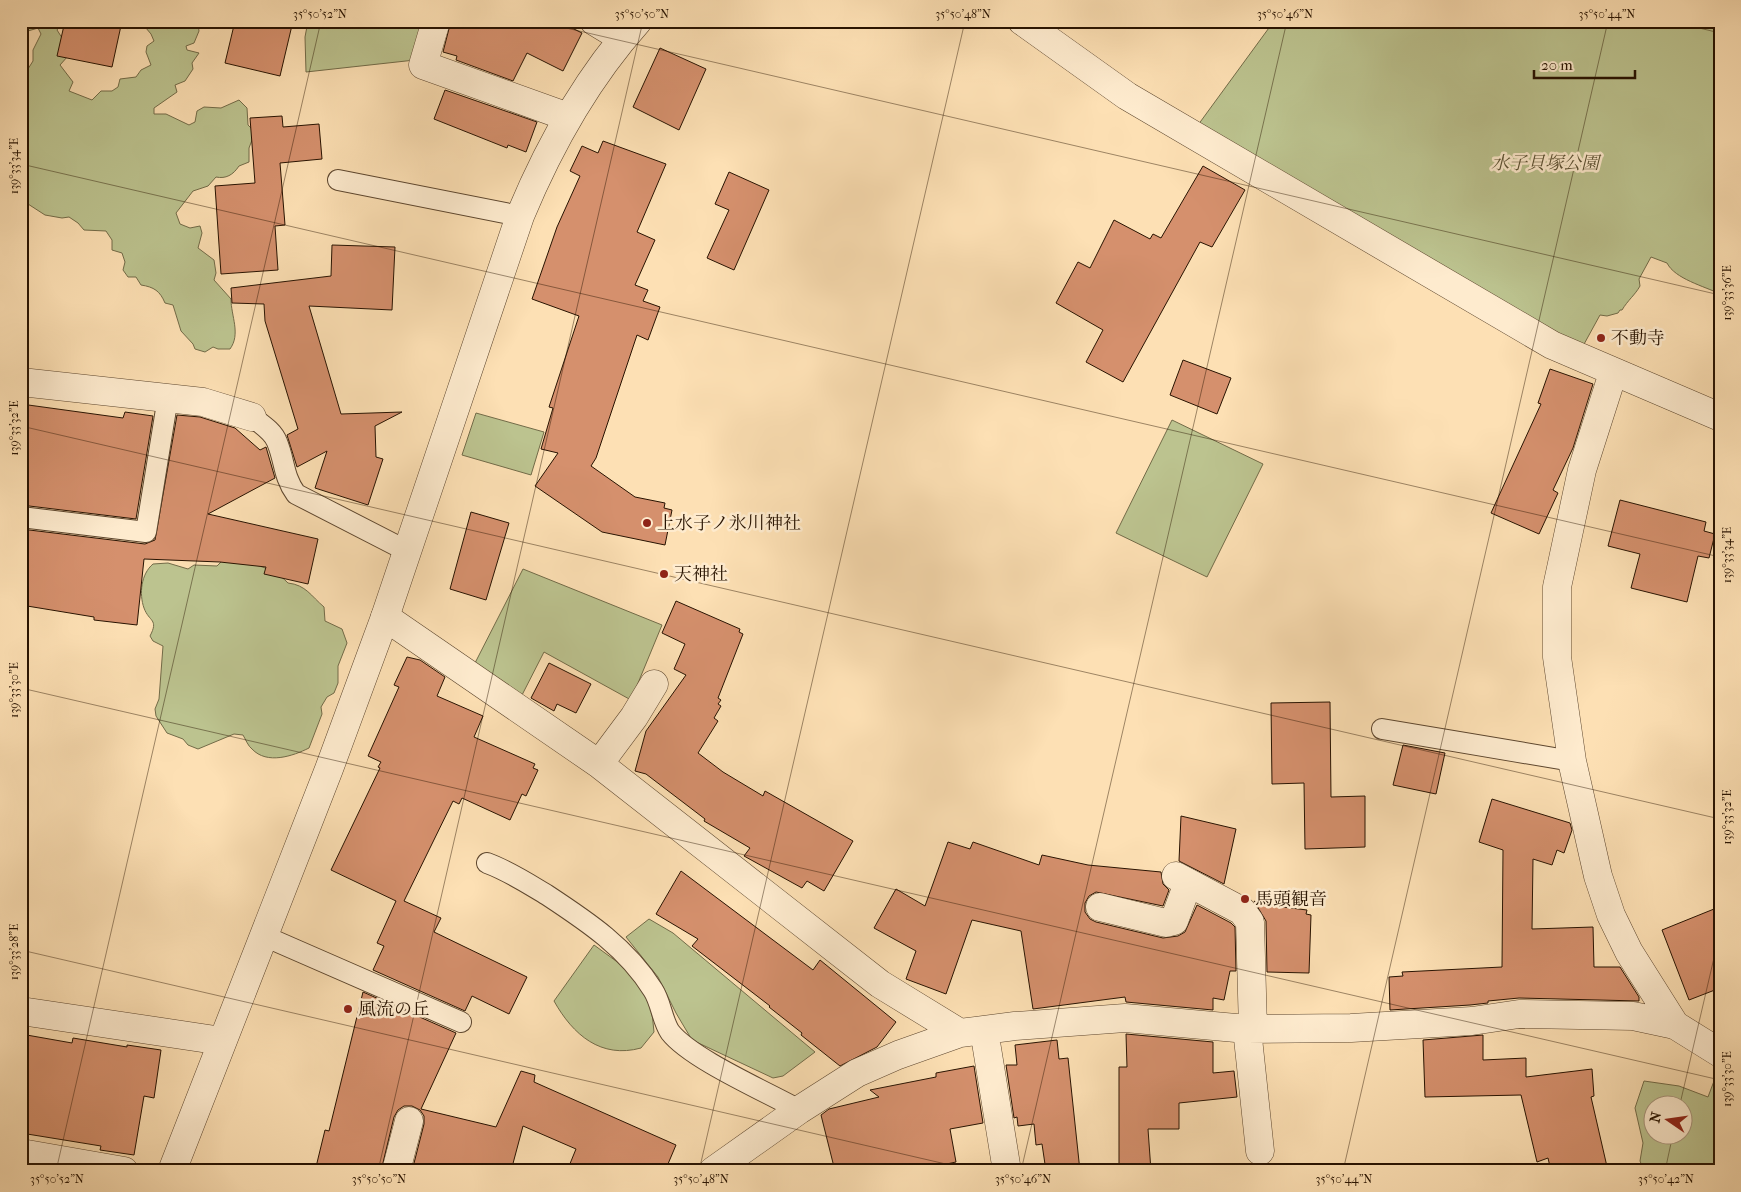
<svg xmlns="http://www.w3.org/2000/svg" width="1741" height="1192" viewBox="0 0 1741 1192" font-family="'IM FELL French Canon','Noto Serif JP',serif">
<style>
.green{fill:#bcc38f;stroke:#726b48;fill-rule:evenodd}
.building{fill:#d5906d;stroke:#281301}
.lines{fill:none;stroke-linecap:round;stroke-linejoin:round}
.service-casing{stroke:#5d462e;stroke-width:22}
.minor-casing{stroke:#5d462e;stroke-width:29}
.tertiary-casing{stroke:#5d462e;stroke-width:29}
.service{stroke:#feebce;stroke-width:20}
.minor{stroke:#feebce;stroke-width:28}
.tertiary{stroke:#feebce;stroke-width:28}
.ticks{fill:none;stroke:#281301;stroke-width:1;stroke-opacity:0.45}
.poi-dot{fill:#8f2418;stroke:#feebce;stroke-width:2}
.labels{text-anchor:middle;stroke-width:5;stroke-linejoin:round;paint-order:stroke}
.park-label{font-size:18px;font-style:italic;fill:#5c5133;stroke:#feebce}
.poi-label{font-size:18px;fill:#281301;stroke:#feebce;text-anchor:start}
.neatline{fill:none;stroke:#281301;stroke-width:2}
.ticks-label{font-size:12px;text-anchor:middle;fill:#281301}
</style>
<rect width="100%" height="100%" fill="#fde0b4"/>
<filter id="stains"><feTurbulence type="fractalNoise" baseFrequency=".004" numOctaves="4"/><feColorMatrix values="0 0 0 0 .2 0 0 0 0 .09 0 0 0 0 .02 0 0 0 .5 -.17"/></filter>
<radialGradient id="worn" r=".72"><stop offset=".6" stop-color="#630" stop-opacity="0"/><stop offset="1" stop-color="#630" stop-opacity=".3"/></radialGradient>
<path class="green" d="M21,21H63L57,30L66,44L68,56L60,65L73,82L69,91L92,100L101,91H112L118,87L120,79L136,77L141,70L151,65L146,52L147,46L154,41L151,34L140,21H189L198,24L199,31L194,43L186,46L187,50L199,53L192,63L193,69L185,81L175,85L177,92L154,108V114H166L189,125L195,122L197,111L204,107L221,108L239,100L247,108L248,125L255,132L249,148V162L239,166C233,175 226,179 216,177L208,186L193,191L176,213L180,224L190,228L200,226L202,233L198,248L214,260L216,273L214,280L231,299C231,316 241,334 230,349H218L213,347L205,352L195,349L193,344L181,331L173,305L165,303C160,291 154,287 141,285L136,277H128L123,270L125,262L122,253L112,250V240L106,231L84,230L78,223L69,217L62,218L45,215L28,204L21,190V80L33,61V50L41,34L38,28L28,31L21,27Z
M308,21H412L424,23L415,60L306,72L305,37Z
M1274,21H1720V294C1704,286 1675,279 1667,263L1651,257L1639,279L1640,286C1635,295 1628,300 1622,310H1620L1618,313L1607,316L1600,315L1583,346L1579,349L1198,125Z
M476,413L544,432L531,475L462,455Z
M1172,420L1263,464L1207,577L1116,533Z
M224,559C248,563 271,565 288,583C306,585 311,596 324,607L325,621L342,629L347,643L338,666V683L334,693L327,697L321,707L322,714L309,748C293,756 267,765 252,749C248,746 246,740 243,735L234,734L198,749L188,745L183,739L167,733L156,716L155,709L159,699L163,646L153,641L150,636C159,619 149,622 144,608C139,594 141,574 153,564L168,563L188,569L194,565L217,566Z
M523,569L662,625L631,700L544,652L521,697L475,663Z
M649,919L673,933L815,1052L783,1076L773,1078L692,1040L676,1013L658,977L626,937Z
M594,945L627,969L651,1003L654,1032L641,1048C601,1059 573,1035 554,1001Z
M1717,1073L1720,1075V1169L1711,1171H1644L1640,1161L1643,1143L1635,1108L1644,1081L1679,1086L1708,1097ZM1654,1104H1684V1134H1654Z"/>
<path class="building" d="M65,21H122L112,67L57,56Z
M235,21H293L280,76L225,63Z
M451,21H558L582,33L563,71L527,53L513,81L456,60L457,56L443,52Z
M660,48L706,69L679,130L633,107Z
M445,90L537,122L526,152L508,145L507,148L434,119Z
M282,116L283,127L319,124L322,159L280,163L285,225L275,226L278,270L221,274L215,186L255,183L250,118Z
M603,141L666,164L637,232L655,240L635,285L648,290L643,301L660,307L648,340L637,335L596,458L591,466L635,497L665,503L664,508L672,510L665,545L602,532L535,486L558,453L541,449L553,408L549,407L579,316L532,299L557,227L580,176L570,171L582,146L598,153Z
M1203,166L1245,190L1212,247L1200,242L1123,382L1086,362L1103,330L1056,303L1078,262L1090,268L1114,220L1150,239L1153,234L1161,238Z
M729,172L769,190L734,270L707,258L729,210L715,204Z
M332,245L395,247L392,310L309,306L341,414L402,412L375,426L376,457L383,459L368,505L315,488L327,451L297,467L287,435L298,429L265,321L264,304L232,303L231,288L331,276Z
M1183,360L1231,378L1217,414L1170,395Z
M1550,369L1593,384L1573,448L1553,490L1558,493L1539,534L1491,513L1541,404L1538,403Z
M21,404L123,418L125,412L153,416L136,519L21,505Z
M177,415L200,417L235,428L260,450L266,447L275,478L208,514L318,539L308,584L264,574L266,567L220,562L144,559L137,625L94,620V617L21,605V529L145,544L155,540Z
M1620,500L1706,522L1704,531L1715,534L1709,558L1698,556L1687,602L1631,588L1640,554L1608,546Z
M471,512L509,523L486,600L450,589Z
M676,601L740,629L739,632L743,634L718,698L721,700L718,704L721,706L714,718L718,721L698,753L723,772L763,796L765,791L853,841L824,891L807,881L802,888L744,856L750,848L704,821L705,819L646,774L635,771L646,731L686,675L674,669L685,644L662,633Z
M407,657L420,660L445,677L437,696L483,716L474,737L535,764L533,768L538,770L526,796L522,794L510,820L462,798L459,804L453,801L404,901L441,918L434,932L527,977L509,1014L472,996L465,1011L373,970L384,946L377,943L396,901L331,870L380,768L378,767L381,762L368,756L399,687L394,685Z
M549,663L591,684L576,713L557,704L554,711L531,698Z
M1330,702L1331,797L1365,796V847L1305,849L1304,783L1272,784L1271,703Z
M1403,745L1445,753L1436,794L1393,785Z
M1492,799L1570,823L1572,830L1564,853L1557,850L1552,865L1533,859L1532,929L1593,927L1594,967H1620L1639,997V1001L1519,998L1488,1001V1003L1470,1005L1390,1010L1389,977L1403,976L1402,972L1502,967L1503,850L1479,842Z
M1181,816L1236,829L1224,884L1179,861Z
M948,842L970,849L973,842L1039,865L1042,855L1088,865L1161,872L1163,884L1169,890L1163,906L1096,892L1089,896L1085,903V912L1090,919L1096,922L1163,938L1178,936L1185,932L1197,905L1231,923L1235,927L1236,971H1230L1224,1000L1213,998V1010L1126,1002L1125,997L1033,1009L1021,931L972,920L946,994L906,979L916,951L874,928L896,889L925,906Z
M681,871L813,970L820,960L896,1022L877,1047L840,1066L801,1035L802,1033L769,1007L770,1006L692,946L698,939L656,914Z
M1254,901L1259,904L1307,910L1306,914L1311,915L1309,973L1267,972L1266,921Z
M1714,909L1720,923V988L1689,1000L1662,930Z
M363,992L456,1033L421,1109L496,1127L521,1071L535,1075L534,1082L676,1145L665,1171H567L576,1149L523,1126L511,1171H412L424,1124V1116L420,1110L412,1106H404L398,1110L394,1117L381,1171H315L325,1130L329,1131Z
M21,1034L72,1043L73,1038L127,1047V1045L161,1050L154,1098L144,1096L134,1155L100,1150L101,1146L21,1133Z
M1126,1034L1213,1042V1073L1234,1071L1237,1097L1179,1103V1129H1148L1151,1171H1119V1067H1127Z
M1483,1035V1060L1526,1058V1077L1592,1069L1594,1096L1591,1097L1608,1171H1551L1548,1158L1537,1162L1521,1095L1425,1097L1423,1040Z
M1057,1040L1059,1059L1068,1058L1080,1171H1046L1042,1144L1036,1145L1034,1124L1018,1126L1017,1117L1014,1118L1006,1065H1017L1015,1045Z
M974,1066L983,1123L950,1129L956,1162L942,1165L943,1171H835L821,1115L829,1109L879,1097L870,1090L936,1077V1073Z"/>
<g class="lines">
<defs>
<path id="service" d="M338,180L520,216
M252,417C261,424 273,431 277,442C285,461 283,476 296,494L407,551
M21,517L146,532L168,397
M1382,729L1572,761
M487,863C509,871 527,883 547,895C588,922 627,948 653,990C661,1002 662,1020 670,1032C691,1059 767,1092 799,1110
M264,936L461,1022"/>
<path id="minor" d="M436,21L423,65L568,117
M594,21L622,38
M1022,21L1127,96L1552,345L1720,417
M1613,373L1582,470L1557,587V657L1572,761L1598,876L1611,915L1629,952L1675,1025
M21,382L203,402L252,417
M385,617L599,764L880,984L960,1033
M599,764L634,717L654,684
M1176,876L1242,911L1250,922L1253,1029
M1100,907L1166,923L1174,921L1188,883
M21,1011L222,1041
M1247,1029L1260,1151
M984,1030L1007,1171
M21,1153L124,1171
M396,1171L409,1121
M713,1171L799,1110L857,1073L898,1055L960,1033L1015,1026L1125,1018L1247,1029L1351,1028L1472,1021L1519,1014L1633,1016L1675,1025L1720,1053"/>
<path id="tertiary" d="M172,1171L329,769L385,617L520,216C549,146 587,78 638,21"/>
</defs>
<use href="#service" class="service-casing"/>
<use href="#minor" class="minor-casing"/>
<use href="#tertiary" class="tertiary-casing"/>
<use href="#service" class="service"/>
<use href="#minor" class="minor"/>
<use href="#tertiary" class="tertiary"/>
</g>
<path class="ticks" d="M536,21L1720,295M1670,21L1720,33M21,164L1720,557M21,426L1720,819M21,688L1720,1080M21,950L976,1171M1680,1104L1720,932M56,1171L321,21M378,1171L643,21M699,1171L965,21M1021,1171L1287,21M1343,1171L1608,21M1665,1171L1673,1134"/>
<g class="poi-dot">
<circle cx="1601" cy="338" r="5"/>
<circle cx="647" cy="523" r="5"/>
<circle cx="664" cy="574" r="5"/>
<circle cx="1245" cy="899" r="5"/>
<circle cx="348" cy="1009" r="5"/>
</g>
<g class="labels">
<g class="park-label">
<text x="1545" y="169">水子貝塚公園</text>
</g>
<g class="poi-label">
<text x="1611" y="344">不動寺</text>
<text x="657" y="529">上水子ノ氷川神社</text>
<text x="674" y="580">天神社</text>
<text x="1255" y="905">馬頭観音</text>
<text x="358" y="1015">風流の丘</text>
</g>
</g>
<rect width="1741" height="1192" fill="none" stroke="#fde0b4" stroke-width="55"/>
<g transform="translate(1668 1120) rotate(283)"><circle r="24" fill="#feebce" stroke="#a8957c"/>
<path d="M0-4L9 19L0 12L-9 19Z" fill="#8f2418"/>
<text y="-8" font-size="14" font-weight="bold" text-anchor="middle" fill="#281301">N</text>
</g>
<path d="M1534 70v8h101v-8" fill="none" stroke="#281301" stroke-width="2.5"/>
<text x="1541" y="70" font-size="15" fill="#281301" stroke="#feebce" stroke-width="4" paint-order="stroke">20 m</text>
<rect x="28" y="28" width="1686" height="1136" class="neatline"/>
<g class="ticks-label">
<text x="320" y="18">35°50'52"N</text>
<text x="642" y="18">35°50'50"N</text>
<text x="963" y="18">35°50'48"N</text>
<text x="1285" y="18">35°50'46"N</text>
<text x="1607" y="18">35°50'44"N</text>
<text transform="translate(14 166) rotate(-90)" y="4">139°33'34"E</text>
<text transform="translate(1727 293) rotate(-90)" y="4">139°33'36"E</text>
<text transform="translate(14 428) rotate(-90)" y="4">139°33'32"E</text>
<text transform="translate(1727 555) rotate(-90)" y="4">139°33'34"E</text>
<text transform="translate(14 690) rotate(-90)" y="4">139°33'30"E</text>
<text transform="translate(1727 817) rotate(-90)" y="4">139°33'32"E</text>
<text transform="translate(14 952) rotate(-90)" y="4">139°33'28"E</text>
<text transform="translate(1727 1079) rotate(-90)" y="4">139°33'30"E</text>
<text x="57" y="1183">35°50'52"N</text>
<text x="379" y="1183">35°50'50"N</text>
<text x="701" y="1183">35°50'48"N</text>
<text x="1023" y="1183">35°50'46"N</text>
<text x="1344" y="1183">35°50'44"N</text>
<text x="1666" y="1183">35°50'42"N</text>
</g>
<rect width="100%" height="100%" filter="url(#stains)"/>
<rect width="100%" height="100%" fill="url(#worn)"/>
</svg>
